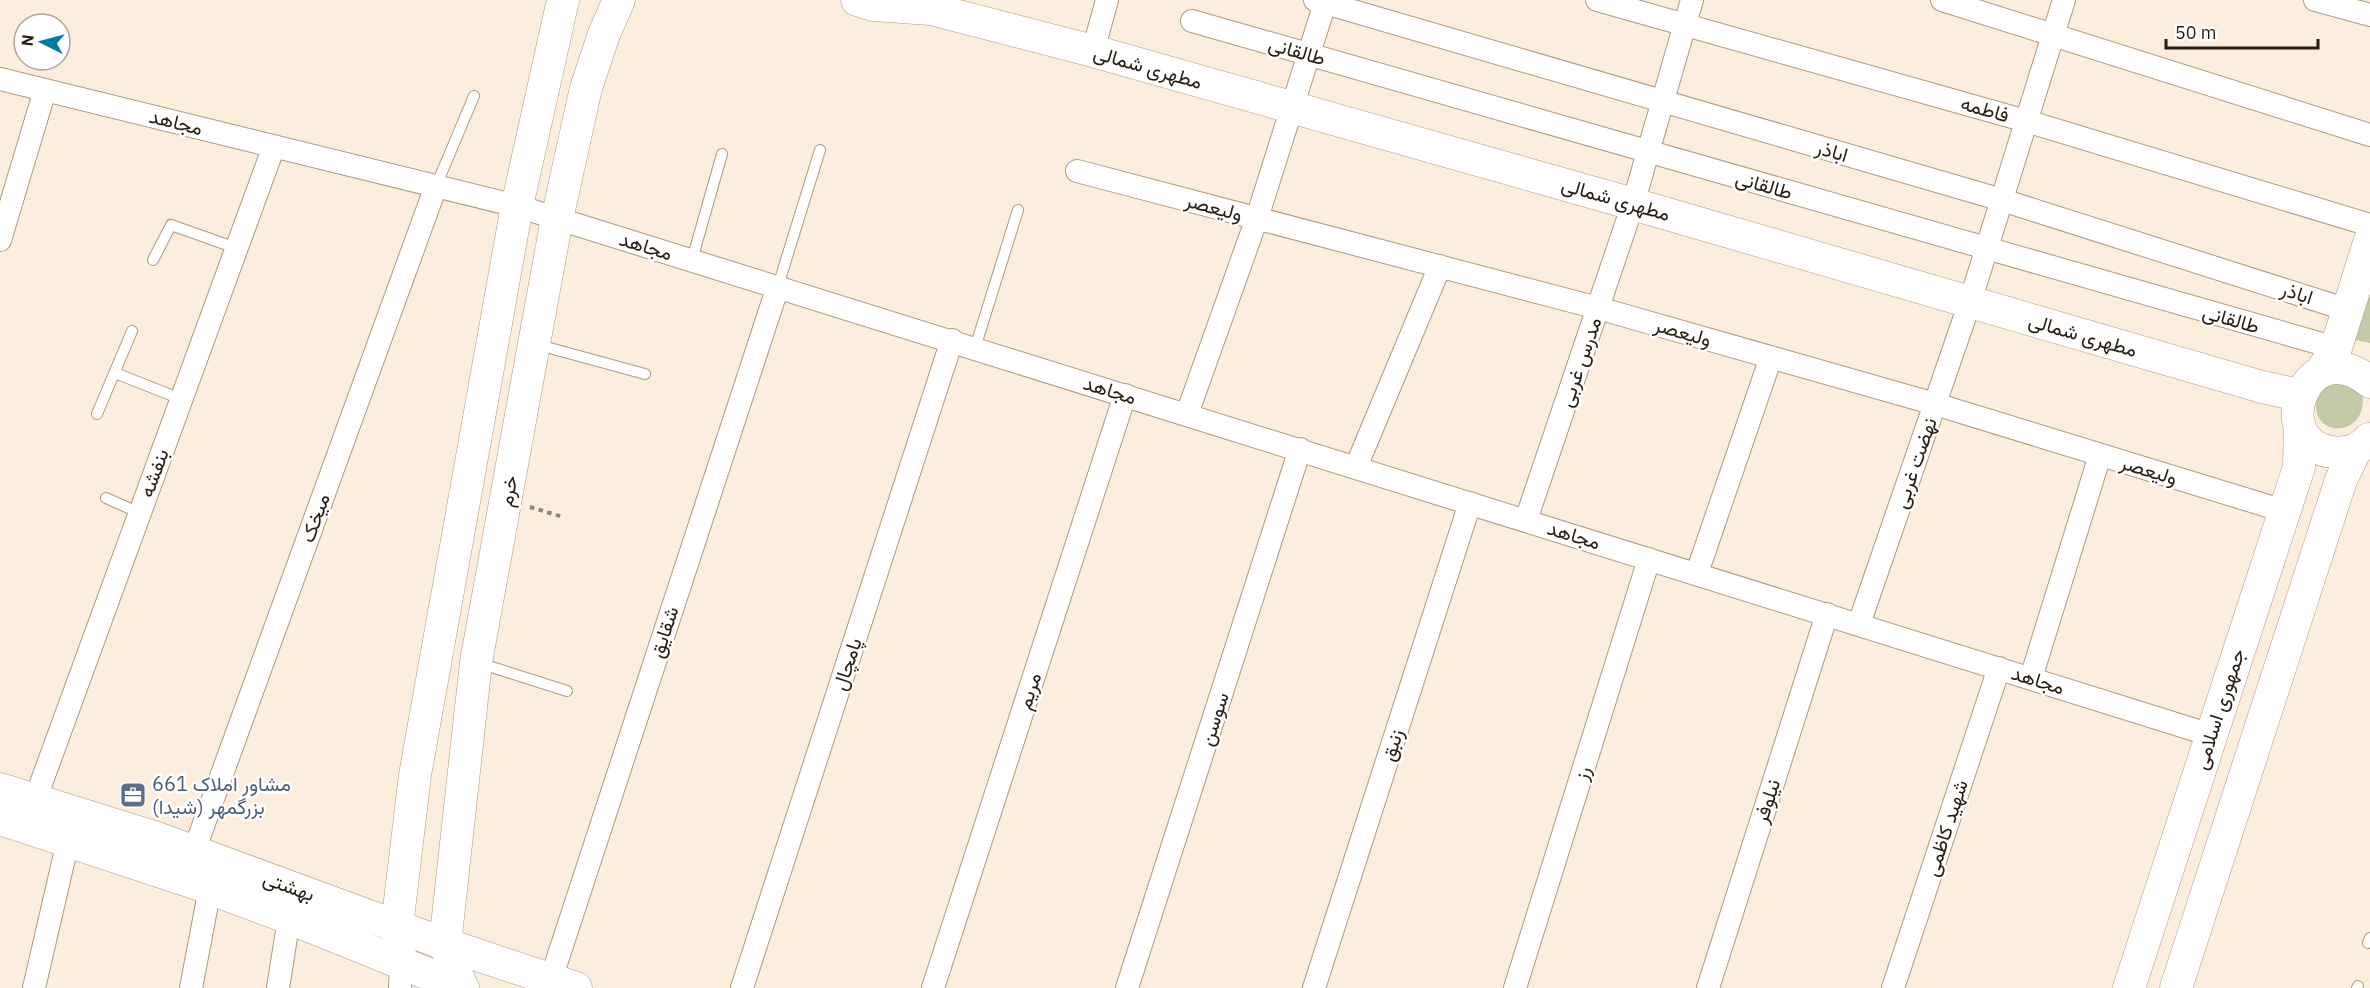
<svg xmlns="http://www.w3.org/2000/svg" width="2370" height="988" viewBox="0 0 2370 988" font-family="'IBM Plex Sans',Vazirmatn,sans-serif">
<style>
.green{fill:#c4c9a7}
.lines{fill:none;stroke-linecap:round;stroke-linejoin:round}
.lane-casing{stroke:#b1997f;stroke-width:12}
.street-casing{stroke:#b1997f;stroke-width:24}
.secondary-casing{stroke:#b1997f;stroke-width:33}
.path{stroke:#908376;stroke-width:4;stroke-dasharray:4.5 4.5;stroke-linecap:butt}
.lane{stroke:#fff;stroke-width:10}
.street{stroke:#fff;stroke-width:22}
.secondary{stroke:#fff;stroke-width:32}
.labels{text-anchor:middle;stroke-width:5;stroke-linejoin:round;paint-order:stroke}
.street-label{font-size:20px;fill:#271d13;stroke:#fff}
.service-label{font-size:20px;fill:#4e5e75;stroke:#fff;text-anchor:start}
</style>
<rect width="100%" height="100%" fill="#fceddc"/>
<path class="green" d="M2370,289V343L2355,340Z
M2342,380L2362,393C2370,435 2315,441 2316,404C2316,400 2317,394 2320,391C2325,386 2336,383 2342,380Z"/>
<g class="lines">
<defs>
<path id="lane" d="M436,186L474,96
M153,260L171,225L236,248
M692,260L722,154
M778,286L820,150
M535,344L645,374
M975,348L1018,210
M115,373L181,399
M97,414L132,331
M106,498L140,513
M479,663L567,691
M2368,943L2370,938
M2357,988L2358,986"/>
<path id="street" d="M1315,0L2002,200L2348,310
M1597,0L2026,121L2370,225
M1942,0L2370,135
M2315,0L2370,15
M1192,21L2336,348
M1093,51L1107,0
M0,79L517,206L2211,735
M1077,171L1598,308L1935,404L2284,511
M0,240L45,90
M1187,414L1257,218L1326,0
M1356,467L1440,266
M1526,520L1633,204L1692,0
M1697,573L1771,357
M1859,624L1970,302L2064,0
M2031,678L2100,455
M35,800L274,146
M194,851L436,186
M551,979L778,286
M34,988L68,841
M191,988L210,888
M278,988L289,918
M400,988L401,964
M742,988L952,340
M933,988L1125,395
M1127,988L1300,449
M1314,988L1470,503
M1515,988L1649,559
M1708,988L1827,614
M1893,988L1999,668"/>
<path id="secondary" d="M857,0L873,5L931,9L1093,51L1633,204L2262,387L2299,395
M2321,372L2336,348L2370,240
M2369,439C2360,450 2346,454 2332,452C2265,443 2306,329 2370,382
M0,789L157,838L445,944L576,988
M0,819L195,883L289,918L463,988
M401,964L397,926L415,775L517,206L563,0
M462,987L445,944L476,662L534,344L557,219L586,88L604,34L619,0
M2129,988L2299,467L2300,428
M2176,988L2341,480L2356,449"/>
</defs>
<use href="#lane" class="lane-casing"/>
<use href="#street" class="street-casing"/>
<use href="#secondary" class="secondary-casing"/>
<path class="path" d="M530,507L563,517"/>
<use href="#lane" class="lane"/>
<use href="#street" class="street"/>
<use href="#secondary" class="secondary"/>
</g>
<defs>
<symbol id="office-square" viewBox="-11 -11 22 22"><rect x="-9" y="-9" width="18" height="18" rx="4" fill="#5c6f8a" stroke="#fff"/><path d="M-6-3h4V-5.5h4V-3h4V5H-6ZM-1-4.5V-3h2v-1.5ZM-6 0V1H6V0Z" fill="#fff"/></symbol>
</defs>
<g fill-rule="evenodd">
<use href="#office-square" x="118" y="780" width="30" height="30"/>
</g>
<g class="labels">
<g class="street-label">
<text transform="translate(1297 51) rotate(16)" y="7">طالقانی</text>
<text transform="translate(1148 67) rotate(16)" y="7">مطهری شمالی</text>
<text transform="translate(1985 109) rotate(16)" y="7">فاطمه</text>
<text transform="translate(176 122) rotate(14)" y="7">مجاهد</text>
<text transform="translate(1832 151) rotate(16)" y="7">اباذر</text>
<text transform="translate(1764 185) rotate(16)" y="7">طالقانی</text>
<text transform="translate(1616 199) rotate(16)" y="7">مطهری شمالی</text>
<text transform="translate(1214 207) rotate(15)" y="7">ولیعصر</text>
<text transform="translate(646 246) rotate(17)" y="7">مجاهد</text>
<text transform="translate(2297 293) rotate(18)" y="7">اباذر</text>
<text transform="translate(2231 319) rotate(16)" y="7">طالقانی</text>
<text transform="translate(1683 332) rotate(16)" y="7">ولیعصر</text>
<text transform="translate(2083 335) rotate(16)" y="7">مطهری شمالی</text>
<text transform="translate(1580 362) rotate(-71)" y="7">مدرس غربی</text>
<text transform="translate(1110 390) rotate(17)" y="7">مجاهد</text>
<text transform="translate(1915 463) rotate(-71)" y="7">نهضت غربی</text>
<text transform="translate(2149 470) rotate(17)" y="7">ولیعصر</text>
<text transform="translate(154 473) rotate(-70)" y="7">بنفشه</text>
<text transform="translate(508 491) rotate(-80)" y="7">خرم</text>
<text transform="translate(315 518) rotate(-70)" y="7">میخک</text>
<text transform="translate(1574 535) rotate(17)" y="7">مجاهد</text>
<text transform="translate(664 632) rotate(-72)" y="7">شقایق</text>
<text transform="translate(847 664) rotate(-72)" y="7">پامچال</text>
<text transform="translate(2038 680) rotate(17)" y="7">مجاهد</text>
<text transform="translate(1029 691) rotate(-72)" y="7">مریم</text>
<text transform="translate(2219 709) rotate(-72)" y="7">جمهوری اسلامی</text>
<text transform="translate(1214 719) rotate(-72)" y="7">سوسن</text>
<text transform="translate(1392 745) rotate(-72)" y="7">زنبق</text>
<text transform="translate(1582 773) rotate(-73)" y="7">رز</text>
<text transform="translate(1767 801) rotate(-72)" y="7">نیلوفر</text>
<text transform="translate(1946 828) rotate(-72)" y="7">شهید کاظمی</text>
<text transform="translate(289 886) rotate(20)" y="7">بهشتی</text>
</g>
<g class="service-label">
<text x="152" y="791">مشاور املاک 661<tspan x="152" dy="23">بزرگمهر (شیدا)</tspan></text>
</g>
</g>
<g transform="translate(42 42) rotate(276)"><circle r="28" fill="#ffffff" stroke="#a9a5a1" stroke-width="1.5"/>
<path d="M0-4.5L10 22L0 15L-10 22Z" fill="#017ca3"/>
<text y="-9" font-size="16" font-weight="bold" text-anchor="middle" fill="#271d13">N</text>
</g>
<path d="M2166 39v9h152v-9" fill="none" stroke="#271d13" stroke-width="3"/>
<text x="2175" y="39" font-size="18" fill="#271d13" stroke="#ffffff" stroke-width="4.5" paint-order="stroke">50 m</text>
</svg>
